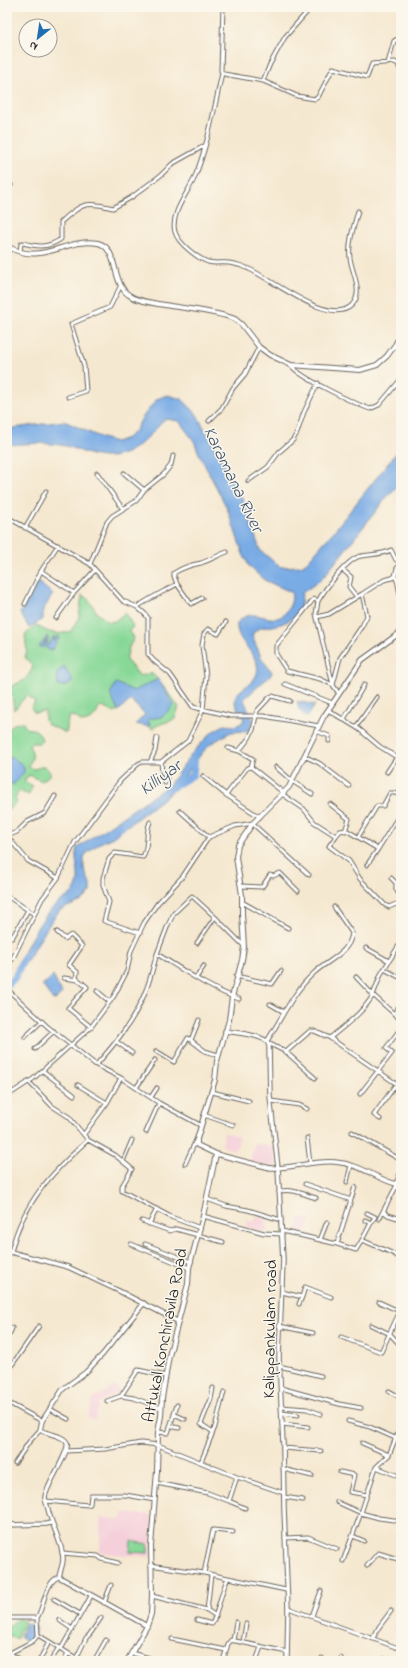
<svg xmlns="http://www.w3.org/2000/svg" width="408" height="1668" viewBox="0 0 408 1668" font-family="'Indie Flower',sans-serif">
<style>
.built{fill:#f5cfda}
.green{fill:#87d897;stroke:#527a5a}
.water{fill:#79abe5;stroke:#4a6480}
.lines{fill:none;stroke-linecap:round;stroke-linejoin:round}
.river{stroke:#79abe5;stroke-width:7}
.minor-casing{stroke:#68635b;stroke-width:5}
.tertiary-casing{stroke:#68635b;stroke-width:5.5}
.secondary-casing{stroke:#68635b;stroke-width:6}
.minor{stroke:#fff;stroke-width:3}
.tertiary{stroke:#fff;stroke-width:3.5}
.secondary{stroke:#fff;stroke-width:4}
.labels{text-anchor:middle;stroke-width:3;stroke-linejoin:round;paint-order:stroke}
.street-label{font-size:17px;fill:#1c1c1c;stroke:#fbf7ec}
.water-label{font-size:18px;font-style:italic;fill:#41556c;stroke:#fbf7ec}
</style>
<rect width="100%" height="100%" fill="#fbf7ec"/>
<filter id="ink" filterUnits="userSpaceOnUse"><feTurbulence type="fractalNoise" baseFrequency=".025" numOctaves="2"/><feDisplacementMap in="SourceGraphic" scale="8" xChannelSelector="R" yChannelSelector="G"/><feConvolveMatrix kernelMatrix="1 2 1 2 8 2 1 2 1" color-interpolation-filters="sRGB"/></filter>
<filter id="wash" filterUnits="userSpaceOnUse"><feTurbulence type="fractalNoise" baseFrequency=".012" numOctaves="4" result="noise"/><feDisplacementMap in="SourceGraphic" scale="16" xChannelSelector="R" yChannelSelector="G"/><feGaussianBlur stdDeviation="0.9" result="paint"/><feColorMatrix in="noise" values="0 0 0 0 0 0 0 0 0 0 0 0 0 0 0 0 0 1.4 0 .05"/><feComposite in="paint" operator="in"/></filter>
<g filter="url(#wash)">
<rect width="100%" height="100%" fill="#f5e8d0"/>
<path class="built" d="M224,1132L239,1137L236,1151L222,1146Z
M255,1143L275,1148L276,1167L250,1162Z
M256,1217L266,1219L267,1232L247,1227V1221L255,1222Z
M300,1217L310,1219L306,1236L296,1234Z
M116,1385L119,1392L99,1403L95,1420L88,1418L93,1399Z
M123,1513L152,1515L151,1557L100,1553V1517L122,1520Z"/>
<path class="green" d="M82,595L88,599L98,614L109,622L115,621L125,613L133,626L129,632L134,638L129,647L126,660L140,676L151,673C161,681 170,697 179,707L175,719C166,723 159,723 152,729L145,714L130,700L115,713L100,706C96,716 93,721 81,722L76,717L70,716C66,722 68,727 66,733L47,724L45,721V711L35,713L31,708L35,702L27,695L14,710L12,695L7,696V689C22,679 23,686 33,667L25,657L27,652L25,635L36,625C48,633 58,636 71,631L79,617Z
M22,722L27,729C36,728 38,731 42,739L40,743H31L29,746C34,753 33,759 28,766L34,769L45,766L51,774L42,781L29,775L24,781L33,786L30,791L29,795L19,791L15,799L17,802L8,810L7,732C11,725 14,723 22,722Z
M131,1541L148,1544V1553L130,1552Z
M18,1618L25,1622L16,1639L7,1634V1628Z"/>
<path class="water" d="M167,395L182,399L196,413L243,500L260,550L280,567L301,566L307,562L334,531L401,447V482L387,497L322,579L302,593C301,600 302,609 297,614C293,619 283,624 277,625C268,628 256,625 252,636L262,659L272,672L271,675L244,699C247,713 259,716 248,731L231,732L212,743L202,753L174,790L113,837L100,843L87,853L84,857V869L91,886V892L82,901L60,910L52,920L23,967L18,963C29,943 39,919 57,904C64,898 74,895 77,885C81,873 73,860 77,848L169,785L193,752L212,732L224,725L235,726L242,723L244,719C241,713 236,708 235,702C233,687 262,686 257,664C253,650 235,639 237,623C240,619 245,616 251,615C265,614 280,628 290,605C292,601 292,597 291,592L264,580L249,566L243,554L227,508L200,456L194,441L179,421L165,419C144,442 126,464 92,455C81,452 71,446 60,445C43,442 24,444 7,445V429L64,421L102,438L116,442L127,438L135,431L142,418L157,399Z
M35,582L39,583L53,594L43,610V619L29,628L20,613C26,603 35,594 35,582Z
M47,636H48L43,646L49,638L46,645L47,646L54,637H55L54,642L58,636L60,637L51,651L44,647H39Z
M64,666L73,681L67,686H58L57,673Z
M158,679L174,705L162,717L148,719L150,727L136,724L145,714L131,700L118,711L110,694L116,683L134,691Z
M297,701L315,705L307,718L299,710Z
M12,757L24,766V772L13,785L7,781V759Z
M53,976L62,993L57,999L53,1000L42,985L47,982Z
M26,1623L36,1627L34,1637L27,1642L20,1637Z"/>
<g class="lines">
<path class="river" d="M173,787L193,775L195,755
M7,985L14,979L24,958"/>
</g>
</g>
<g filter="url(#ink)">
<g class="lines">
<defs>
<path id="minor" d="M223,7L221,71L224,74L263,81L297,96L315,99L318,97L333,68L367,77L372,64L395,62L398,64L401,72
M388,63L394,41L401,37
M222,73C215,106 207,149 194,179C187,194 170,214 175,232C178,243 197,258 208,262C215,264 222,262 229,263C236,264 243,266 249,269C272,279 330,327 352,305C364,292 352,273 350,258C348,242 354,226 358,211
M263,81L270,64L285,37L307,12V7
M7,187L11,185
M20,251L21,244L23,243C38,247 48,248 61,239V222C82,203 86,201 113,208L132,197L161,175L172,164L204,146
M291,365C298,377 356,404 370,409L379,405L401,379
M68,397L86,391L84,366L71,324L110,307L120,287
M209,421L222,408L233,388L245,374L259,347
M97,473L123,509
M124,473L144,490
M248,481L268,467L279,452L293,440L297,433L304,412L318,383
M7,517L90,564L123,601L137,607L145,614L148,618V654L153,660L170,674L193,707L231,716H264L319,726
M25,528L46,491
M90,564L107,522L112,516L136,501L144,490L164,474L171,465L173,456
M343,570L351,577L349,587L357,597
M41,571L74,593
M395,576C400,585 398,590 401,598
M177,584L174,576V573C183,567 190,565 201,563C210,560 219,555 227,552
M318,601L316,614L333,685
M25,604L41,571L58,545
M137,607C150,598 163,592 177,584L191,604L202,598
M317,617L329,614L362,594
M56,618L74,593L95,570
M285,684L332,703
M333,685L340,658L362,626L367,616L362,594L384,580L392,578L395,576L397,568L401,565
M339,694L333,685L320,679L287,671L276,654V646L312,601L314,599L318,601C325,589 348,558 361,556C371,554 382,555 391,550L396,560
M328,710L359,729L379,746L401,760
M344,719L364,685
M356,727L377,697
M316,731L329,736V741
M228,748L239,751L253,759L251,767
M239,751L249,738L253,730L257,711L270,697L272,696L290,701
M304,756L319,763L349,786
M150,762L155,751L157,738
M161,762L162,772L167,779L165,783
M276,767L292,781L312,794
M387,772L397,757
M203,776L226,795L260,817
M282,794L304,809L314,822L336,836L329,846L349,861L360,879L385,905L389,907L401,902
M226,795L247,768L251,767L284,793
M330,804L349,819L345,831
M180,811L209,837
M253,824L309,875
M7,836L28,861L58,878
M7,836L17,832L27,822L45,813L55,796
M336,836L340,831L346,830L378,849L401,812
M358,837L377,806H383L390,793H395L401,796
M367,865L378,849
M391,878L396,883V889L401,898
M241,886L262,887L270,875L273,876L280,873L298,891
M396,889L401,883
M7,896L34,914
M242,902L288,928
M57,932L65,939L71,935L82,946L69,965L77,972L76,978L87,987L68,1008L91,1027
M140,933L104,921L109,902L103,885V878L109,859L115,853L143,857C149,846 145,833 150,822
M7,936L12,938L28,910
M197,943L215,917L244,946
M366,948L389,961
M157,954L168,925L174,913L192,896L215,917
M7,963L9,960H12L42,899L58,878L75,842L120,781L138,764L142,762H161L188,741L203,710L206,676L202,645L204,634L208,629L218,634L226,622
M384,969L399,977
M236,976L272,984L281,971
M356,977L373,995L381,974L401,942
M64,978L78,980
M196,978L204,966
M7,989L48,1027L96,1065L121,1078L159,1103L200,1125
M97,991L110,1002
M270,1004L284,1012
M394,1014L401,1003
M25,1037L42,1021
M330,1038L401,1087
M191,1040L199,1020
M267,1041C282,1018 293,992 314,973C328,960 350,953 352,933L334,907
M117,1042L132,1053
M268,1043L286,1052L310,1031H314L330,1038C345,1025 363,1013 373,995L401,1020
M35,1049L54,1031
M156,1051L174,1062L188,1038L205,1051L218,1055
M286,1052L315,1078
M96,1065C117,1042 135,1019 146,990C151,978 153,966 157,954C183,970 210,989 239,999
M43,1071L74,1095
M28,1081L52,1106L69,1117L88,1140L115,1155L132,1169L122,1186V1191L171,1217L200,1228
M78,1085L107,1103
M136,1088L155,1060
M212,1092L249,1101
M360,1094L392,1053L386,1048L401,1028
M7,1096L33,1079L91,1027L114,996L127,971L131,951L144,923L157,904L183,876L209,837L235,826L253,823
M151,1097L157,1088
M271,1101L299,1105L307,1109
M204,1115L233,1125
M380,1119L374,1115L397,1083
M146,1132L159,1103
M352,1132L401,1160
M84,1134L107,1103L121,1078
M307,1138L310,1163
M123,1161L132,1140
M185,1164L196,1140
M347,1182L351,1165
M305,1184L351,1200
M279,1192C289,1187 306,1195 316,1198
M207,1199L226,1206L248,1210L281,1220
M383,1211L388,1215L401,1219
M367,1213L375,1217L371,1223
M203,1216L264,1233L282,1234
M379,1219L397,1185
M142,1221L170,1231L176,1229L223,1242
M149,1224L157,1209
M282,1231L337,1244L356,1250L362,1240L394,1254L401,1259
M320,1240L327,1222
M362,1240L371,1223L365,1220
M131,1244L189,1268
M145,1244L191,1262
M337,1244L355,1187
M7,1255L11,1252C22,1204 52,1172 88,1140
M282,1292L302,1297L305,1287L331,1297
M379,1302L401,1312
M299,1304L302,1297
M371,1325L390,1334L401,1346
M279,1326L313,1333
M7,1336L10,1333L12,1328
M341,1337L381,1352L400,1311
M279,1366L321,1376
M7,1372L39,1326
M213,1388L211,1399L201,1424L213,1432
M281,1388L339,1404L361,1408
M389,1391L401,1398
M121,1396L134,1398L161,1408
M107,1401L121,1396L138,1370L166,1376
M7,1402L42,1421
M281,1407L307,1409L321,1414
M50,1409L68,1419
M282,1413L298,1415
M174,1414L185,1419
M348,1421L370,1427L395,1438
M282,1424L308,1427
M401,1425L389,1455L376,1467L361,1513L379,1518L401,1521
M170,1426L179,1428
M158,1432L168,1433L177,1405
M362,1443L389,1455
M283,1448L321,1451
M66,1451L105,1449L141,1443L158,1445L237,1477L284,1493
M201,1462L215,1427L224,1392
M15,1463L29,1442L40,1430
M376,1467L396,1475
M283,1469L312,1476
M340,1472L354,1475L350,1492L367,1495
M156,1483L208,1493L229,1501L237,1477
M284,1497L303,1500
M46,1501L88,1505L90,1504L91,1495H125L155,1500
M229,1501L245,1508
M337,1502L361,1513L343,1561
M353,1536L364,1541
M285,1538L308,1537L337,1549
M62,1553L98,1556L102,1559L118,1563
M150,1565L204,1573L286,1590
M367,1566L378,1553L398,1559L401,1551
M204,1573L213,1530L233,1532
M152,1596L207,1610L211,1575
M54,1599L80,1614
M104,1603L111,1585
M288,1608L401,1649
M207,1610L216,1616
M312,1616L321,1591
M7,1618H37C44,1608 45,1581 59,1577
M37,1618L38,1635
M59,1620L72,1629
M197,1620L212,1624C219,1610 220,1594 228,1578
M400,1630H401
M373,1638L379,1627L391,1611
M172,1639L226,1650
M233,1641L236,1622
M243,1642L246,1624
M61,1649L91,1596
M7,1652L23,1661
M131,1653L161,1661
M7,1657L10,1653L33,1641L38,1635L81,1661
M384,1659L387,1661
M39,1661L49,1642
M51,1661L59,1647
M64,1661L68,1653
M75,1661L86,1638L90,1634L101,1618
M94,1661L106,1640
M223,1661L228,1644L231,1640L287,1652
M256,1661L261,1647
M321,1661L322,1658
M340,1661L341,1658"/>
<path id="tertiary" d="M225,1031C239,1033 255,1034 267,1041L269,1046L270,1096L278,1168L283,1260L279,1357L283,1444L284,1508L288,1608L287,1661
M216,1154L270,1168C292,1169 313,1160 335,1162C361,1164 374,1178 396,1184L401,1172
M7,1251L68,1267L119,1291L177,1321
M144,1303L103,1354L86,1372L63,1389L42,1421L40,1430C46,1434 64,1435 67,1443C70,1452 47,1484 45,1497C45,1501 47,1505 48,1509C51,1524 63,1544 63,1559C63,1565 60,1571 59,1577L147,1626
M7,1525L46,1524L51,1523"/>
<path id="secondary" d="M7,246C42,267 66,237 98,243C119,248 111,283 129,295C137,301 149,302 158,304C181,308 215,311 235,319L242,325L259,347L270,355L291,365L360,370L377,365L387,356L395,345L401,334
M127,1661L147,1626L151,1614L152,1596L151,1546L157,1471L158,1432L161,1416L162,1398L169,1356L188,1284L189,1268L203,1216L216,1154L197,1145V1139L215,1080L217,1061L229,1020L232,997L242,960L244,947L242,914V895L236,857L238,845L253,823L289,787L324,716L362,660L401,632"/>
</defs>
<use href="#minor" class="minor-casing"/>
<use href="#tertiary" class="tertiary-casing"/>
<use href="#secondary" class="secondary-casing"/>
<use href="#minor" class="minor"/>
<use href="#tertiary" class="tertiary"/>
<use href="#secondary" class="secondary"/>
</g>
</g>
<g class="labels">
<g class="street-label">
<text transform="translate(269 1329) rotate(-89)" y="6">Kalippankulam road</text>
<text transform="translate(164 1335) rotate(-79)" y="6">Attukal Konchiravila Road</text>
</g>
<g class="water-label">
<text transform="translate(234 479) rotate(64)" y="6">Karamana River</text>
<text transform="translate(160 777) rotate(-36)" y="6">Killiyar</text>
</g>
</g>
<rect width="408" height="1668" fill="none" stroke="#fbf7ec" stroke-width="24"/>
<g transform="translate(38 38) rotate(210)"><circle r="19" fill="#fbf7ec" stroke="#a29f99"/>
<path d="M0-3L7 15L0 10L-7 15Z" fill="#1f6fb2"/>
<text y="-6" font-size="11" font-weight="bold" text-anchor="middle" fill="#1c1c1c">N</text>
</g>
</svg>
